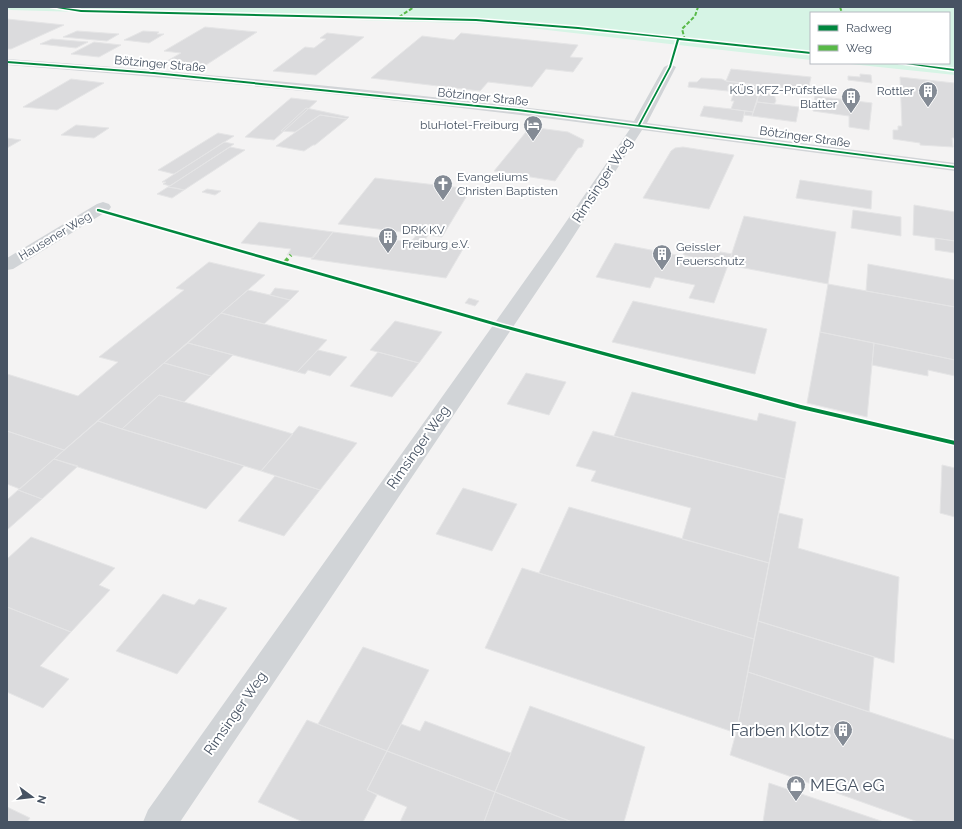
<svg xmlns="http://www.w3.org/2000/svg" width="962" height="829" viewBox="0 0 962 829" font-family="Raleway,sans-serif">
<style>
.green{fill:#d6f4e5}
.building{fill:#dbdbdd;stroke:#e5e5e6}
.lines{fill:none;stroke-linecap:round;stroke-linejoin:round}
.minor{fill:#d1d4d7;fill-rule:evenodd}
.quiet-far1{stroke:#58b947;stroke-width:2;stroke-dasharray:4 2;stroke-linecap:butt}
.quiet{stroke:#58b947;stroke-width:3.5;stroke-dasharray:6 3.5;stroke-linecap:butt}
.cycleway-casing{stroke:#fff;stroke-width:3}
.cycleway{fill:#00873e;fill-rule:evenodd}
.labels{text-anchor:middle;stroke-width:4;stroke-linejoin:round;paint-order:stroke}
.far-street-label{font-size:12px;fill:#475363;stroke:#fff}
.far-poi-label{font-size:12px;fill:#475363;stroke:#fff;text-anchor:end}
.street-label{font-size:14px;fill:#475363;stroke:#fff}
.near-poi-label{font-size:17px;fill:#475363;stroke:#fff;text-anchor:end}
</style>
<rect width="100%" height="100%" fill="#f4f3f3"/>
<path class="green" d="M7,7H955V75L841,63H949V13H811V60L495,24L11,10L7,9Z"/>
<path class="building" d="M7,19L64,25L11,49H7Z
M205,27L257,32L206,65L167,61L181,53L164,51Z
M77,31L119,34L107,41L63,37Z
M143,31L159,32L157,34H164L149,43L124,40Z
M327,33L364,37L316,75L273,71L305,47L314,48L326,39L320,38Z
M461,33L578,45L570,57L583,58L573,72L546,69L532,87L488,82L480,91L371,78L422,36L454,40Z
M52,39L88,42L76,48L40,44Z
M94,42L121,45L99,57L71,54Z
M731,69L811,77L808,91L726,81Z
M860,74L871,75L872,83L848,80V76L860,77Z
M900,77L954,83L955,138H952L953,147L920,145V143L893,139V130H898V126H902Z
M701,78L722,79L726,81L758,85V90L728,86V91L688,87L689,82H697Z
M71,79L104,83L57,110L23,107Z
M728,86L760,90L753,112L731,109L734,101H731L734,92L728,91Z
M759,93L774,94L776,101L774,104L757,102Z
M815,96L872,103L869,130L849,127V116L813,111Z
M291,98L317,101L274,140L245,137Z
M757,102L799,107L796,122L752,116Z
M704,106L731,109L745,111L742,122L700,116Z
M306,108L349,117L347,119L320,115L295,132L281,131Z
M745,111L753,112L752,116L744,115Z
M320,115L347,119L315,145H313L304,151L276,146Z
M76,125L109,128L94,138L61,135Z
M530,127L568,132L584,140L582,147L578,148L555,181L494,171Z
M218,133L234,136L174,174L158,170Z
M7,138L21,140L7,148Z
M224,142L234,144L170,186L163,184L166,182H162Z
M230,147L245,150L184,190L168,187Z
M683,147L734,155L709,209L643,198L671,151L675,148Z
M375,178L471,189L442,237L338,224Z
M800,180L872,191L871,209L796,198Z
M168,187L176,188L184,190L172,198L157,194Z
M207,189L221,191L215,195L202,192Z
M914,205L955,212V241L913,235Z
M853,210L901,217V236L851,228Z
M744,216L836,232L828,284L728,265Z
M259,222L333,232L313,258L291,255H287L291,249L241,243Z
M333,232L411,242L417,234L428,235L423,244L463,249L446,278L311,259Z
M935,238L955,241V253L935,250Z
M615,243L728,265L714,303L689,298L695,285L655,277L650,288L596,277Z
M687,246L732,254L728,265L683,255Z
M209,262L265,275L64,450L7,431V374L78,396L118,362L99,357L184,290L176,288Z
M868,264L955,280V307L866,291Z
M828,284L955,307V360L820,332Z
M275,288L299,291L290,300L270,295Z
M248,290L270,295L290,300L264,324L221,313Z
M469,298L479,301L475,306L465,303Z
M633,301L767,329L755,374L612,342Z
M221,313L264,324L327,340L297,372L188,343Z
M395,321L442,332L419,363L370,350Z
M820,332L874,343L867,417L807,403Z
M188,343L233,355L211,376L164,363Z
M874,343L955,360V376L928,370V376L872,365Z
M318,350L347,357L330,376L308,370L305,374L297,372Z
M378,352L419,363L392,397L350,386Z
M164,363L211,376L184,402L159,395L122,429L98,421Z
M526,373L566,382L549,415L507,404Z
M632,392L757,421L759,413L796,422L785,479L614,436Z
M159,395L184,402L293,434L261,471L122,429Z
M98,421L122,429L244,466L206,509L54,459Z
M299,426L357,443L320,490L261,471Z
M7,431L64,450L20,489L7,484Z
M593,431L785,479L769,563L682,539L691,508L591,481L596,471L576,466Z
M54,459L78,466L42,499L18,490Z
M942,465L955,468V517L940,513Z
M275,476L320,490L284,536L238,521Z
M463,488L517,504L492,551L436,534Z
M18,490L42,499L7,530V500Z
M569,507L769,563L754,639L539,573Z
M779,513L803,519L798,548L899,577L894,663L758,621Z
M31,537L115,568L99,585L110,590L71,632L7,607V559Z
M522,568L754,639L736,733L485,648Z
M163,594L194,605L199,599L227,608L177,674L116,651Z
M7,607L71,632L40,666L69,679L43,708L7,692Z
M758,621L874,657L869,712L748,672Z
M363,647L429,670L387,751L318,724Z
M748,672L955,740V822H918L730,755L736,733Z
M530,706L645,747L624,822H572L495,792Z
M307,720L387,751L367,790L377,795L363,822H303L258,802Z
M425,721L511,753L495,792L387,751L401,724L420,731Z
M387,751L495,792L484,822H400L407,807L367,790Z
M769,783L884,822H763Z
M495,792L572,822H484Z
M7,807L30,818L27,822H7Z"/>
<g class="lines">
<path class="minor" d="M7,59C217,74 426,94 634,121L664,67L670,64L676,67L647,123L955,163V171L642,130L564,251L180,822H143L148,810L548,248L630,129C423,101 215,81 7,65Z
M103,202L109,204L111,207L109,210L13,269L7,270V258L97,204Z"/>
<path class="quiet-far1" d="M840,7L842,13
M399,17L414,7
M685,40L682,29L695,16L698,7"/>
<path class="quiet" d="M284,263L291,255"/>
<defs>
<path id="cycleway" d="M51,7H57L81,10L476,19L578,27L811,52V54L679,40L671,67L640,125L955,166V168L518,111L154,74L7,63V61L154,72L518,109L638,125L669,67L677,39L578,29L476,21L81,12Z
M899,63H906L955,69V71Z
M97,209H99L504,325L801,405L955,441V445L801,409L500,327L97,211Z"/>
</defs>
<use href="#cycleway" class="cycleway-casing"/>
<use href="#cycleway" class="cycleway"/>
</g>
<defs>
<symbol id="building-pin" viewBox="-11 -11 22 30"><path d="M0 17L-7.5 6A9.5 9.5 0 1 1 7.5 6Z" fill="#848b95" stroke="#fff"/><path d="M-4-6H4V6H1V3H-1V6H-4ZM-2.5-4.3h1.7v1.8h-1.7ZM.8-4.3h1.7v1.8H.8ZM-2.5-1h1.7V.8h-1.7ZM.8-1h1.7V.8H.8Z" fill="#fff"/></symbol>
<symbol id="hotel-pin" viewBox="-11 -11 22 30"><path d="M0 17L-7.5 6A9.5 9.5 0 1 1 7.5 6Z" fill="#848b95" stroke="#fff"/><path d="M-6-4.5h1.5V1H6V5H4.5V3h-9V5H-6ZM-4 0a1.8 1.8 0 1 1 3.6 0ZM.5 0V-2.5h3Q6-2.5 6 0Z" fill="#fff"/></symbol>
<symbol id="church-pin" viewBox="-11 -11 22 30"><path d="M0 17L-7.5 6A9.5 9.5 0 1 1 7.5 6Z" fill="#848b95" stroke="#fff"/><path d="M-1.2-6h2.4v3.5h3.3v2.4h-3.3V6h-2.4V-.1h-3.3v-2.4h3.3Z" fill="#fff"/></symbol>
<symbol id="shop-pin" viewBox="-11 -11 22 30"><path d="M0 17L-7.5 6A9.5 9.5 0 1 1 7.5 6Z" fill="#848b95" stroke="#fff"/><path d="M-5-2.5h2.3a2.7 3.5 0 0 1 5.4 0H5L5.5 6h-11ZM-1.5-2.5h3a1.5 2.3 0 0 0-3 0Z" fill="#fff"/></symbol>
</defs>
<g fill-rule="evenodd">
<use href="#building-pin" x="917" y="80" width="22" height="30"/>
<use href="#building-pin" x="840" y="86" width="22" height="30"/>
<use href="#hotel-pin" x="522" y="114" width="22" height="30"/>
<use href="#church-pin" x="432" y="173" width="22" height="30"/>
<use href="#building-pin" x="377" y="226" width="22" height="30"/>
<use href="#building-pin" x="651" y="243" width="22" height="30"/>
<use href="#building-pin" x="832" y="719" width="22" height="30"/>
<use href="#shop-pin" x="785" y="774" width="22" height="30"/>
</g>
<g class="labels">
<g class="far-street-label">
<text transform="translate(160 64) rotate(5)" y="4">Bötzinger Straße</text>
<text transform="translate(483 97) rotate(6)" y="4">Bötzinger Straße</text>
<text transform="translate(805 137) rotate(8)" y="4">Bötzinger Straße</text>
<text transform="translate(55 236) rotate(-31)" y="4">Hausener Weg</text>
</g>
<g class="far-poi-label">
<text x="837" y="94">KÜS KFZ-Prüfstelle<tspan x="837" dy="14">Blatter</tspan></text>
<text x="914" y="95">Rottler</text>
<text x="519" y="129">bluHotel-Freiburg</text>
<text x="457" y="181" text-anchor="start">Evangeliums<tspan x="457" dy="14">Christen Baptisten</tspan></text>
<text x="402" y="234" text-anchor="start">DRK KV<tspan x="402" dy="14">Freiburg e.V.</tspan></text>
<text x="676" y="251" text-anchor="start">Geissler<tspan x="676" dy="14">Feuerschutz</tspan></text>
</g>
<g class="street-label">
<text transform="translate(602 180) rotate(-57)" y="5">Rimsinger Weg</text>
<text transform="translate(418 447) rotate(-55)" y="5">Rimsinger Weg</text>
<text transform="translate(235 713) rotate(-55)" y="5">Rimsinger Weg</text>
</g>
<g class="near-poi-label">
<text x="829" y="736">Farben Klotz</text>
<text x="810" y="791" text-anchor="start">MEGA eG</text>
</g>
</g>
<rect width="962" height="829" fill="none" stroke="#475363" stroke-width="16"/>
<rect x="810" y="12" width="140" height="52" fill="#ffffff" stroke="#b5bac1"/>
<rect x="818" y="25" width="20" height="6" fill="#00873e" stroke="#b5bac1"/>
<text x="846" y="32" font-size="12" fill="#475363">Radweg</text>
<rect x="818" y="45" width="20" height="6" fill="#58b947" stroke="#b5bac1"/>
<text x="846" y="52" font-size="12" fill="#475363">Weg</text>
<g transform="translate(32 797) rotate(105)" stroke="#ffffff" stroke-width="3" paint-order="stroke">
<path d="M0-3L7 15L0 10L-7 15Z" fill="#475363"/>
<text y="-6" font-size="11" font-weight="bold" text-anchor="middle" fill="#475363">N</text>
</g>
</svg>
